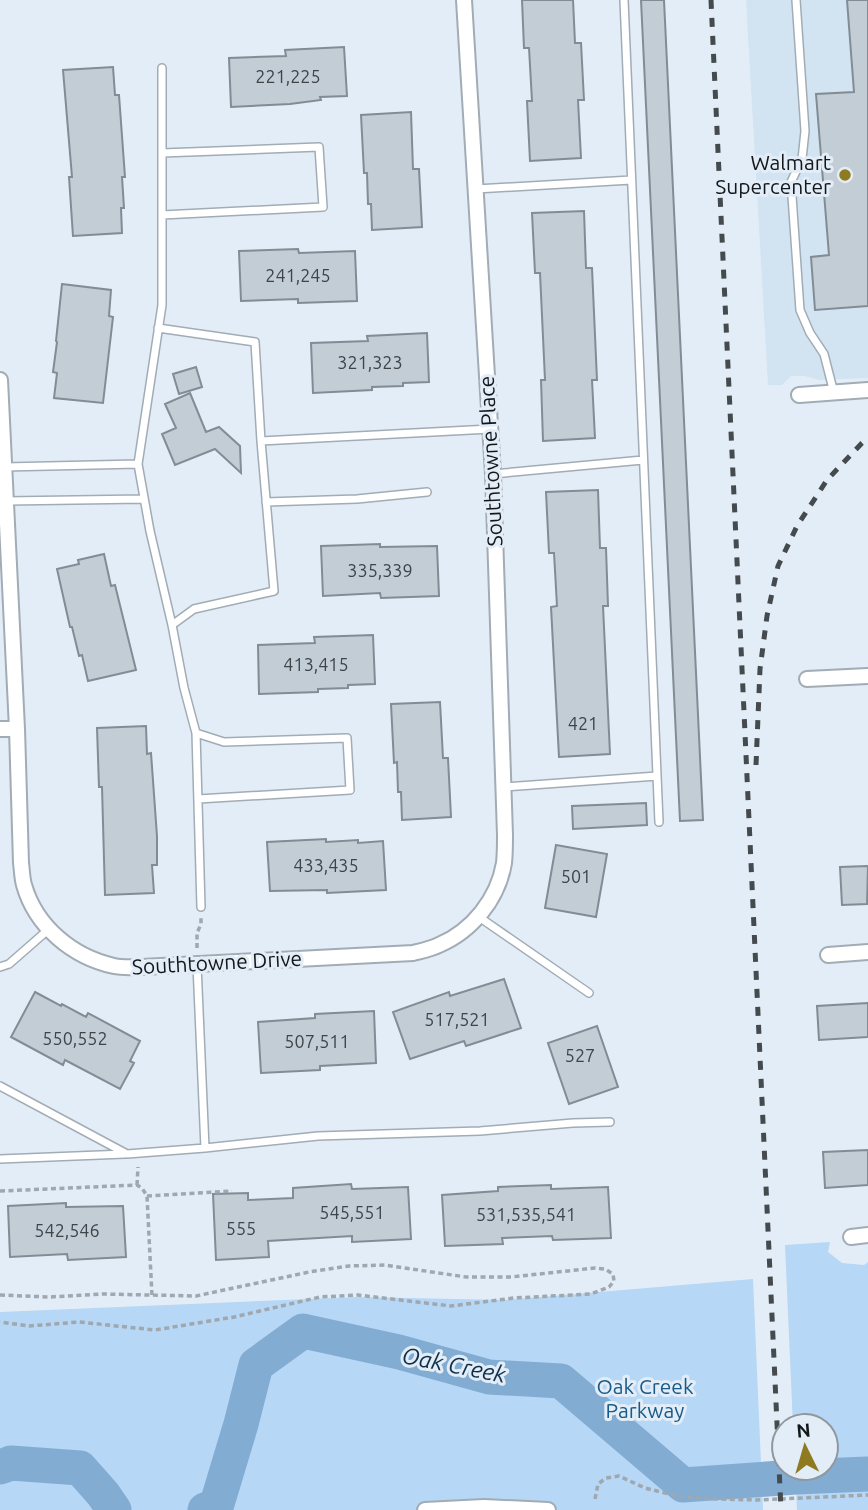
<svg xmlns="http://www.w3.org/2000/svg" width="868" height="1510" viewBox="0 0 868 1510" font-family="Ubuntu,sans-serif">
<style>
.built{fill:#d2e3f2}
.green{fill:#b6d7f5}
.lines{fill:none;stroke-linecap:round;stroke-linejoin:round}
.river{stroke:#82acd1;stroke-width:35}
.building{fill:#c2cdd6;stroke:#828c95;stroke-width:2}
.lane-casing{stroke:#a2acb5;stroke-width:10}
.street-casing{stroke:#a2acb5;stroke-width:18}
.path{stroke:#9fa7af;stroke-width:3.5;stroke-dasharray:5 3.5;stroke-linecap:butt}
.lane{stroke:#fff;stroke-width:7}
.street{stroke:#fff;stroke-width:14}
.rail{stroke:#454a4f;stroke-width:5;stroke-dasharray:9 9;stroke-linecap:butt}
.poi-dot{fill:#8f7a20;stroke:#e3edf7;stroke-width:2.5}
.labels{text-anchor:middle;stroke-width:6;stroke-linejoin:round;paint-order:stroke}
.number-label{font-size:18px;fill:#3f4449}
.poi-label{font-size:21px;fill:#13171a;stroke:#e3edf7;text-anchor:end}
.street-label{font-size:21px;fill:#13171a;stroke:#e3edf7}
.park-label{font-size:21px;fill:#185a89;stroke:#e3edf7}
.water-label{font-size:23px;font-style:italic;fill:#0f304a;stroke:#e3edf7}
</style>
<rect width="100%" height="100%" fill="#e3edf7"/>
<path class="built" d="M746,0H868V378L819,380L805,376H791L782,385H768Z"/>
<path class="green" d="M830,1242L828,1252L842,1263L864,1265L868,1262V1510H797L795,1468H826V1426H793L785,1245Z
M753,1279L763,1510H0V1312L357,1297L505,1300Z"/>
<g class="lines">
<path class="river" d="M0,1467L11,1463L80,1468L103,1494L114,1510
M205,1510L216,1507L241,1424L256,1365L303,1331L399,1352L489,1377L561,1381L683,1485L796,1477L868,1474"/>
</g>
<path class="building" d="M522,0H573L575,43H581L584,100H578L581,158L530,161L527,101H532L529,48H524Z
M641,0H664L703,820L680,821Z
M847,0H868V306L815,310L811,257L829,255L816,94L854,92Z
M344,47L347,96L320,97L321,100L290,104L231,107L229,58L286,56L285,50Z
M113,67L115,95H119L125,177H122L124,208H121L122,233L73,236L69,177H72L63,70Z
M411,112L413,169H419L422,227L372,230L371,204H368L367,173H364L361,115Z
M584,211L586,268H592L597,380H592L595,438L543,441L541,380H545L540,273H535L532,213Z
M298,249L299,253L355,251L357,301L298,303V299L241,301L239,251Z
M62,284L111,290L109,316L113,317L103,403L54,398L57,373L53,372L57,342L56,341Z
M427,333L429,382L403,383V386L372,387V390L313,393L311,343L368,341L367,336Z
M196,367L202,387L179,394L173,374Z
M190,393L206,432L219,427L240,446L241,473L215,449L175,465L162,434L176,428L165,404Z
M598,490L600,548H606L608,606H603L610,754L559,757L551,607L557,606L554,553H549L546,492Z
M380,544V547L437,546L439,596L381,598L380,593L323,596L321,546Z
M104,554L111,586L115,585L136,670L88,681L82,655L79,656L72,627H70L57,569L79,564L78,560Z
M373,635L375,684L348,685V688L318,689V692L259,694L258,645L315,643L314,637Z
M440,702L443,758H448L451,817L402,820L401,792H398L397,762L394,763L391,704Z
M146,726L147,754L151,753L157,836V865H152L154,893L105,895L102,787H99L97,728Z
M646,803L647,825L573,829L572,806Z
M326,839V842L358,840V843L383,841L386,890L327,893V890L270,891L267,842Z
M556,845L607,854L596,917L545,908Z
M868,866L867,904L842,905L840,867Z
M504,979L521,1028L466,1046L464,1041L410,1059L393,1012L449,992L450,996Z
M35,992L61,1006L62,1004L86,1017L88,1013L140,1041L130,1061L134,1063L120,1089L65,1060L63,1065L11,1037Z
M868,1003V1037L819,1040L817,1006Z
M374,1011L376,1063L320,1066V1070L261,1073L258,1022L315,1018V1014Z
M597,1026L618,1087L569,1104L548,1043Z
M868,1150V1185L825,1188L823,1152Z
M351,1184L352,1189L408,1187L411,1239L352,1242V1236L268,1241L269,1257L216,1260L213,1194L248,1193V1200L293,1198V1188Z
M551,1185V1189L608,1187L611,1238L553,1240L552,1236L502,1238L503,1244L445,1246L442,1195L498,1191V1187Z
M66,1203V1207L123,1206L126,1257L68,1260L67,1254L10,1257L8,1206Z"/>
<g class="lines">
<defs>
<path id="lane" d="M624,0L659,822
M796,0L805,131L802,159L791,182L800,310L810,333L824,354L834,393
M162,68V305L138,464L150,531L172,625L184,688L196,733L201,907
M476,189L631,180
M162,215L323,207L319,147L162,153
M158,328L255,342L261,441
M4,467L138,464
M493,474L643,460
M6,501L144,499
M266,502L357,499L427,492
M172,625L194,609L274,591L261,441L490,429
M196,733L224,742L347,738L350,790L198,799
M504,787L657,776
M479,917L589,993
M197,965L205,1148L318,1136L480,1131L573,1123L610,1122
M0,967L9,964L49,929
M0,1086L127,1154L205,1148
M0,1159L125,1154"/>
<path id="street" d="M0,380L17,729L21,863C22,870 22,878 24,885C36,927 73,957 114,966C123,968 133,967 142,967L413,953C421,951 431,949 439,945C472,931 498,899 504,863C505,854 505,844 505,835L493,474L464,0
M799,395L868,390
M807,679L868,676
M0,729H17
M828,955L868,952
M851,1237L868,1235
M425,1510L484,1507L548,1510"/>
</defs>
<use href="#lane" class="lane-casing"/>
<use href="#street" class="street-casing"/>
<path class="path" d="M197,948V933L201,924V918
M137,1185L138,1167
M0,1191L137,1185L142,1188L147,1196L152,1296
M147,1196L232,1191
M0,1295L49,1297L103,1294L196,1296L309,1272L349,1266L385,1265L466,1277H511L595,1268L605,1269L613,1274L614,1281L609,1287L591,1294L514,1298L451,1306L358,1295L320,1297L234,1317L155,1330L79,1322L29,1326L0,1322
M595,1499L598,1484L606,1478L619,1476L645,1488L681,1497L720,1499L757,1500L868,1495"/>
<use href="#lane" class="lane"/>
<use href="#street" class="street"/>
<path class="rail" d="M711,0L781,1510
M756,765L760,669L767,616L778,566L797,526L827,480L862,443L868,438"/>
</g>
<circle class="poi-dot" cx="845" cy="175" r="7"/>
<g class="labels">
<g class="number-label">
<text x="288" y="83">221,225</text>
<text x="298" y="282">241,245</text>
<text x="370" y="369">321,323</text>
<text x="380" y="577">335,339</text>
<text x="316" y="671">413,415</text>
<text x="583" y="730">421</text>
<text x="326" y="872">433,435</text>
<text x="576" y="883">501</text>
<text x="457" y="1026">517,521</text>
<text x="75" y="1045">550,552</text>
<text x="317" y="1048">507,511</text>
<text x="580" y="1062">527</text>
<text x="352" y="1219">545,551</text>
<text x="526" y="1221">531,535,541</text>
<text x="241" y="1235">555</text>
<text x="67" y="1237">542,546</text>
</g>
<g class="poi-label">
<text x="831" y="170">Walmart<tspan x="831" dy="24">Supercenter</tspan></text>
</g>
<g class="street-label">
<text transform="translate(491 461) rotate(-93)" y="7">Southtowne Place</text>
<text transform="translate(217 963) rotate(-3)" y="7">Southtowne Drive</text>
</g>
<g class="park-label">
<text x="645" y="1394">Oak Creek<tspan x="645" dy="24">Parkway</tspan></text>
</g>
<g class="water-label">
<text transform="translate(454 1365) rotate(11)" y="8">Oak Creek</text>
</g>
</g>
<g transform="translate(805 1447) rotate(355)"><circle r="33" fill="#e3edf7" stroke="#90979f" stroke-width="2"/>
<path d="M0-5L12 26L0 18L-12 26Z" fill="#8f7a20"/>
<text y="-10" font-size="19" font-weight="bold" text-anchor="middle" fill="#13171a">N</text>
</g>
</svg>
